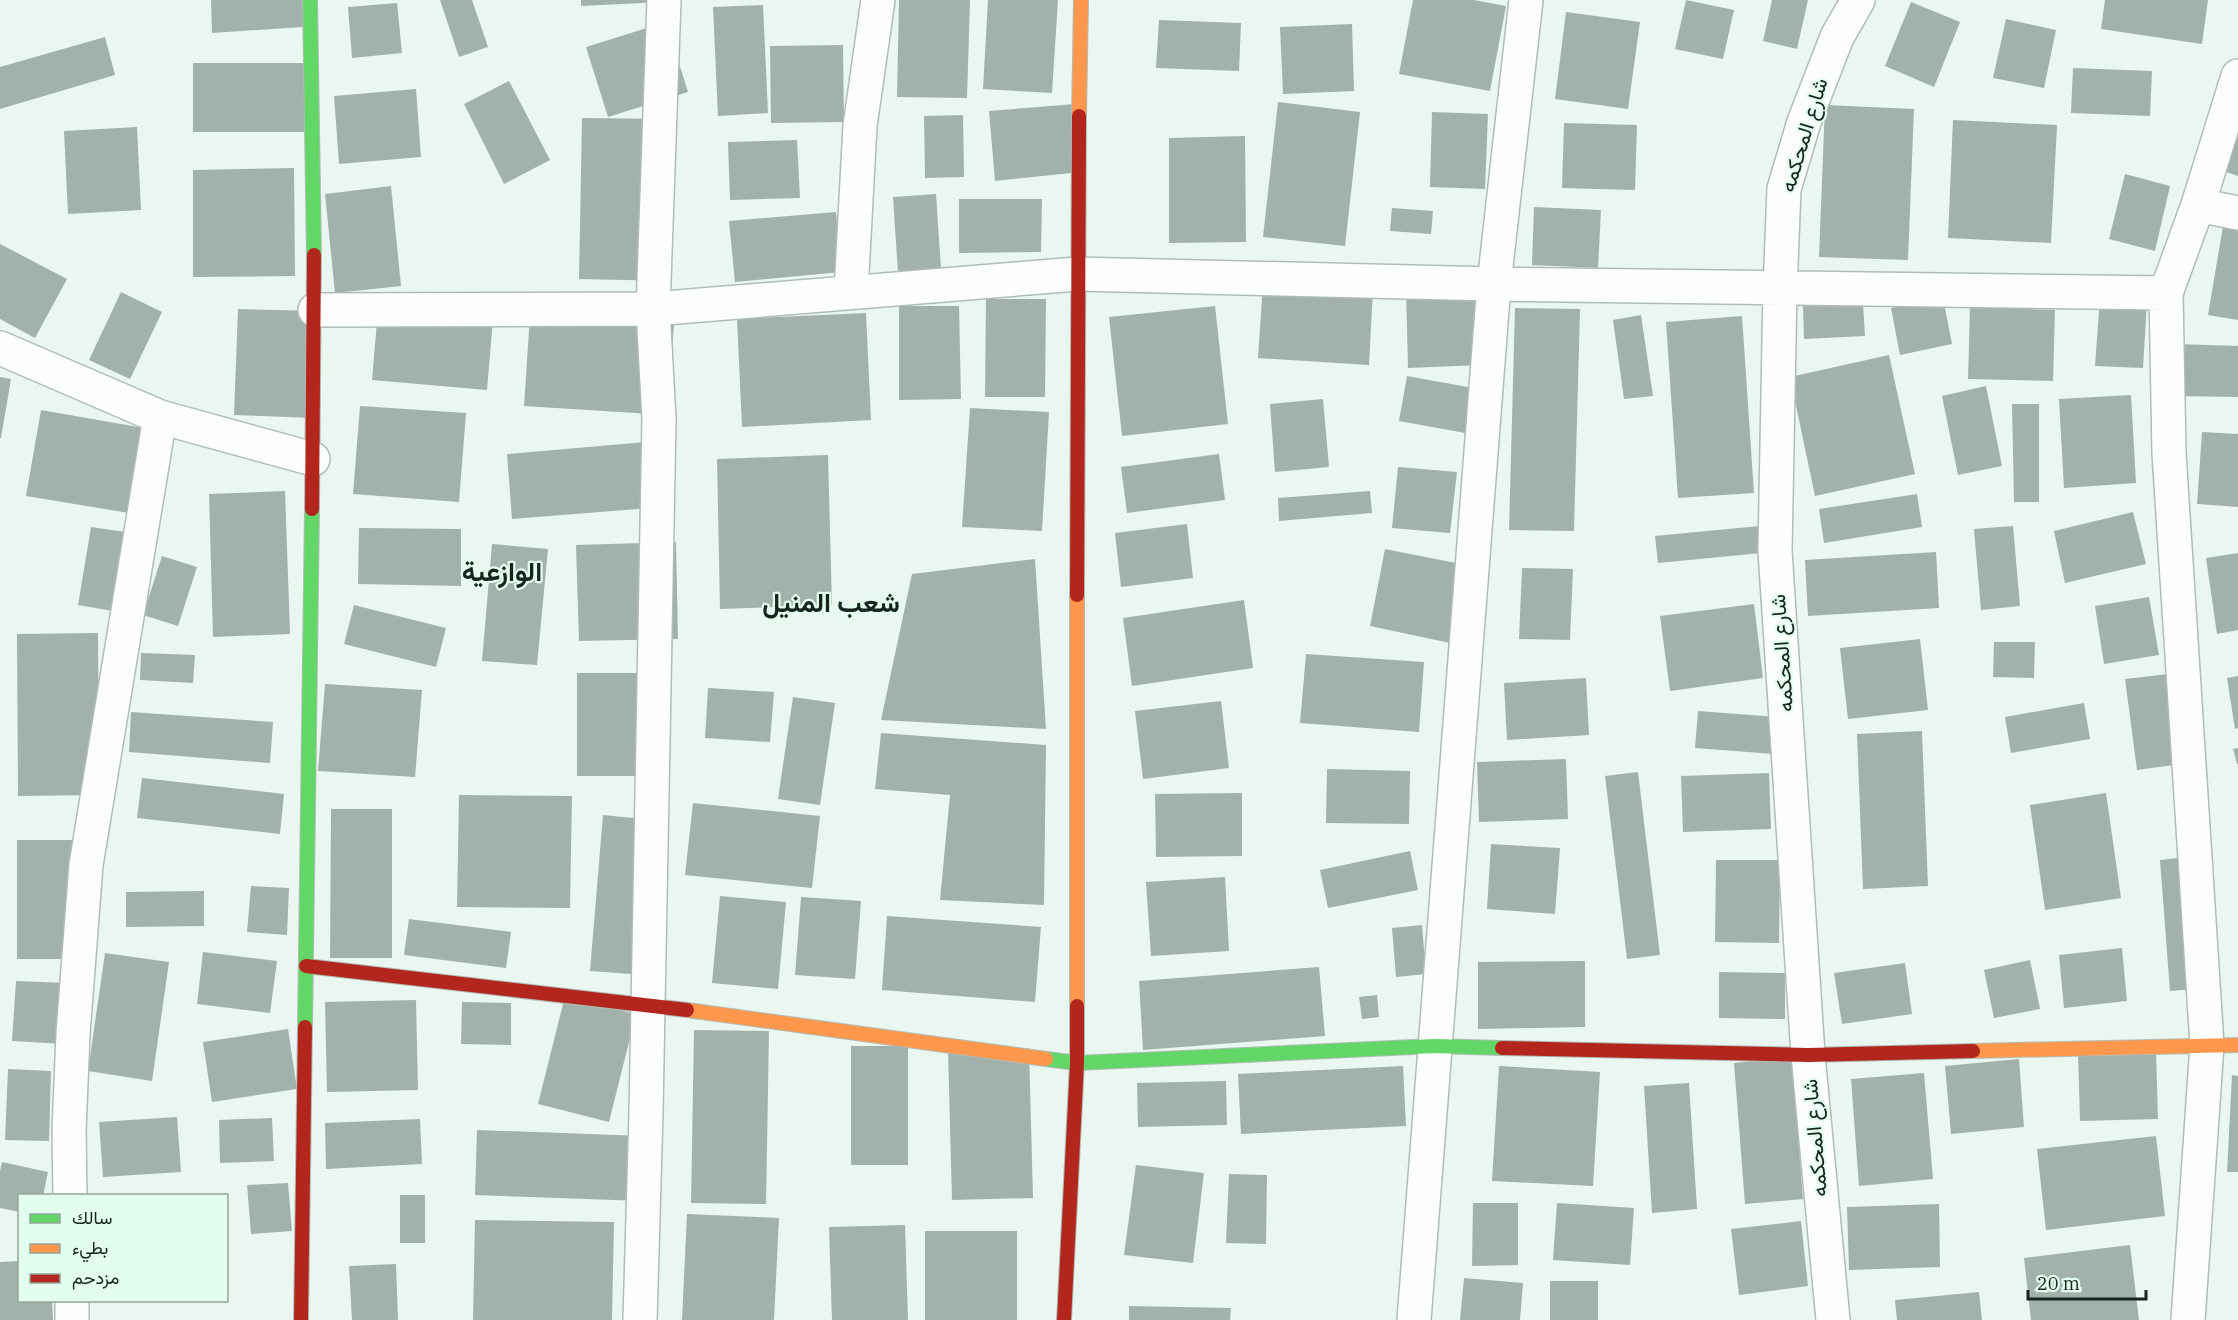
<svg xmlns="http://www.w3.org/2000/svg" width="2238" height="1320" viewBox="0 0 2238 1320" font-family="'IBM Plex Serif',Vazirmatn,serif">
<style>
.building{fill:#a3b1ad}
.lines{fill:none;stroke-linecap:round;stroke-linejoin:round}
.street-casing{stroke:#b0bdb6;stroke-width:36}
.fast-casing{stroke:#b0bdb6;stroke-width:16}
.slow-casing{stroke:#b0bdb6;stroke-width:16}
.jam-casing{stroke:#b0bdb6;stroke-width:16}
.street{stroke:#fcfefd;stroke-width:33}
.fast{stroke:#63d668;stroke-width:14}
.slow{stroke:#ff974d;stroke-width:14}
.jam{stroke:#b3261e;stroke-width:14}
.labels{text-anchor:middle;stroke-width:4.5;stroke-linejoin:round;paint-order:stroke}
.street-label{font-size:21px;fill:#18241e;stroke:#e3fdef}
.district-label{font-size:27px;font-weight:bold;fill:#18241e;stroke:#e3fdef}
</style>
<rect width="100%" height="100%" fill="#e9f7f0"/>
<path class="building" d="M211,0H317L318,26L212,33Z
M440,0H472L488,47L459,57Z
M581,0H663V2L581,6Z
M899,0H970L967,98L897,97Z
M988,0H1058L1052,93L983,89Z
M1413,0H1474L1506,6L1490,91L1399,74Z
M1686,0L1734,10L1723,59L1675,49Z
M1772,0H1808L1797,49L1763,41Z
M2105,0H2208L2202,44L2101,29Z
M1911,2L1960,22L1934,87L1885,66Z
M397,3L402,53L352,58L348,7Z
M763,5L768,113L718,116L713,7Z
M1566,12L1640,22L1628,109L1555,99Z
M2006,19L2056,30L2044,88L1993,78Z
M1159,20L1241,23L1239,71L1156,68Z
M666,22L688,92L608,117L586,47Z
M1352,24L1354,91L1283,94L1280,27Z
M105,37L115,75L0,109V67Z
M843,45L844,122L771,123L770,46Z
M193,63H316V132H193Z
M2073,68L2152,71L2150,116L2071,113Z
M509,81L550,160L504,184L464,104Z
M416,89L421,157L339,164L334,96Z
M1278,102L1360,112L1345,246L1263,237Z
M1075,104L1081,172L995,181L989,111Z
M1825,105L1914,109L1908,260L1819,257Z
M1432,112L1488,114L1485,189L1430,187Z
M963,115L964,177L925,178L924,116Z
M582,118L674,119L671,281L579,279Z
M1953,120L2057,125L2051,243L1948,238Z
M1564,123L1637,125L1635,190L1562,188Z
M137,127L141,210L68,214L64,131Z
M2237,133L2238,134V176L2226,172Z
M1245,136L1246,242L1169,243V138Z
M797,140L800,198L730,200L728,142Z
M294,168L295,276L193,277V170Z
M2125,174L2170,186L2155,251L2109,239Z
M391,186L401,286L335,293L325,194Z
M936,194L941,269L898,273L893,197Z
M959,199H1042L1041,252L959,253Z
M1534,207L1601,210L1598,268L1532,265Z
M1392,208L1433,211L1431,234L1390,231Z
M836,212L841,272L735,282L729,221Z
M2225,214L2238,216V320L2208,315Z
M0,244L67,279L35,338L0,319Z
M1263,283L1373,290L1369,365L1258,358Z
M1478,287L1481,365L1408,368L1406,290Z
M121,292L162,312L130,379L89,360Z
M379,297L494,307L487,390L372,380Z
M1943,298L1952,344L1900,355L1891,308Z
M2100,298L2147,301L2143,368L2095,366Z
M986,299H1046L1045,397H985Z
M1863,303L1865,336L1804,339L1803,306Z
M899,306H959L961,399L899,400Z
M1215,306L1228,424L1122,436L1109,317Z
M1970,307L2055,310L2053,381L1968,379Z
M1515,308L1580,309L1574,531L1509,530Z
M238,309L317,311L313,418L234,415Z
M866,313L871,420L742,427L737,319Z
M530,315L674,325L667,415L524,406Z
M1641,315L1653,396L1624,399L1613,320Z
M1742,316L1754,493L1678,498L1666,322Z
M2176,344L2238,346V397L2174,396Z
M1889,355L1915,474L1815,496L1790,377Z
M1407,376L1473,388L1465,433L1399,421Z
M0,377L11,379L1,438H0Z
M1986,386L2002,466L1958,475L1942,396Z
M2131,395L2136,483L2064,488L2059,399Z
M1323,399L1329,467L1275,472L1270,404Z
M2012,404H2039V502H2014Z
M360,406L466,413L459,502L353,494Z
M970,408L1049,412L1042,531L962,527Z
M41,410L144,428L129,513L26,496Z
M2202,432L2238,434V507L2197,504Z
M657,441L663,507L512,519L507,454Z
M1219,454L1225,500L1127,513L1121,467Z
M828,455L832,605L720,609L717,459Z
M1398,467L1457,472L1450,533L1392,528Z
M285,491L290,634L213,637L209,494Z
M1370,491L1372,513L1279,521L1278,498Z
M1917,494L1922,527L1824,543L1819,509Z
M2133,512L2146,564L2065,583L2054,531Z
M1187,524L1193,578L1121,587L1115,533Z
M1770,525L1772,552L1658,563L1655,536Z
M2013,526L2020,606L1981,610L1974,529Z
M91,527L132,533L119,612L78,605Z
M359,528L461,529V586L358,584Z
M676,542L678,639L579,641L576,545Z
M492,544L548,549L537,665L482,661Z
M1385,549L1466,565L1450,643L1370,626Z
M1936,552L1939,608L1808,616L1805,560Z
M2238,553V630L2217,634L2206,558Z
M162,556L197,567L178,626L143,615Z
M1035,559L1046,729L881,720L912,574Z
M1522,568L1573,569L1570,640L1519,639Z
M2149,597L2159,655L2104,664L2095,606Z
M1244,600L1253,668L1132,686L1123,618Z
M1754,604L1763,678L1670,691L1660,616Z
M354,605L446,628L436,667L344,644Z
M98,633L99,795L18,796L17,634Z
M1920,639L1928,710L1848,719L1840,648Z
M1994,642H2035L2034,678L1993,677Z
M141,653L195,655L193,683L140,680Z
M1306,654L1424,662L1419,732L1300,723Z
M577,673H663V776H577Z
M2169,674L2181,764L2137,770L2125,679Z
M2238,676V728L2235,729L2227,678Z
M1586,678L1589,735L1507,740L1504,683Z
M325,684L422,690L415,777L318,771Z
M708,688L774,692L770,742L705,738Z
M793,697L835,703L820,805L778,799Z
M1221,701L1229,768L1143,779L1135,711Z
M2084,703L2090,739L2011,753L2005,717Z
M1698,711L1777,717L1774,754L1695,748Z
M131,712L273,722L270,763L129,752Z
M1922,731L1928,886L1863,889L1857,734Z
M881,733L1046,745L1044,905L940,900L950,795L875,789Z
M2238,748V764H2237L2233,749Z
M1566,759L1568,819L1479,822L1477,762Z
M1327,769L1410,771L1409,824L1326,823Z
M1638,772L1660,955L1627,959L1605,776Z
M1769,773L1771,829L1683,832L1681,776Z
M142,778L284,794L280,834L137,818Z
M1242,793V856L1156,857L1155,794Z
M2106,793L2121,898L2045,910L2030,805Z
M459,795L572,796L570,908L457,907Z
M693,803L820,816L812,888L685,875Z
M331,809H392V958H330Z
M603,815L643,819L631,974L590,971Z
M17,840H83L82,959H17Z
M1491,844L1560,848L1555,914L1487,909Z
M1410,851L1418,890L1328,908L1320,870Z
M2197,856L2207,988L2170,991L2160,860Z
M1716,860H1780L1779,943L1715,942Z
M1225,877L1229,951L1151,956L1146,882Z
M251,886L289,888L287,935L247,932Z
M204,891V926L126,927V892Z
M720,896L786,902L778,989L712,983Z
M801,897L861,901L855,979L795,975Z
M887,916L1041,927L1035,1002L882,990Z
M409,919L511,932L506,968L404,955Z
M1422,925L1426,974L1396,977L1392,928Z
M2122,948L2127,1001L2064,1008L2059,955Z
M203,952L277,961L270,1013L197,1004Z
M105,953L169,962L152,1081L88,1071Z
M2030,960L2040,1009L1994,1018L1984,970Z
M1585,961V1027L1478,1029V962Z
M1905,963L1912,1014L1842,1024L1834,973Z
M1319,967L1325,1036L1143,1050L1139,981Z
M1719,972L1785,973V1019L1719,1018Z
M16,981L67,983L64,1044L12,1041Z
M1377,995L1379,1017L1362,1019L1359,997Z
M565,996L636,1014L609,1122L538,1104Z
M416,1000L418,1090L327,1092L325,1002Z
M462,1002L511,1003V1045L461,1044Z
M288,1029L297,1089L212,1102L203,1042Z
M694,1030L769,1031L766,1204L691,1203Z
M851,1046H908V1165H851Z
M1029,1048L1033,1198L952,1200L948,1051Z
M2156,1052L2158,1119L2080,1121L2078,1054Z
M1792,1058L1803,1199L1745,1204L1734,1063Z
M2019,1059L2024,1127L1951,1134L1945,1066Z
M1403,1066L1406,1126L1241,1134L1238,1074Z
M1499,1066L1600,1072L1593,1186L1492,1181Z
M8,1069L51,1071L49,1141L5,1140Z
M1924,1073L1933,1179L1859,1186L1851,1079Z
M2232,1075L2238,1076V1172H2227Z
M1226,1081L1227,1125L1138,1127L1137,1083Z
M1689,1083L1697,1209L1652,1213L1644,1086Z
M177,1117L181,1172L103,1177L99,1122Z
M272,1118L274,1161L220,1163L219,1120Z
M420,1119L422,1164L326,1169L325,1123Z
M477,1130L644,1136L642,1201L475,1195Z
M2156,1136L2165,1216L2046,1230L2037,1149Z
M2,1162L48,1172L43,1196H20V1212L0,1208V1171Z
M1136,1165L1204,1173L1193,1263L1124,1255Z
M1229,1174L1267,1175L1266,1244L1226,1243Z
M288,1183L292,1231L251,1234L247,1185Z
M400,1195H425V1243H400Z
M1473,1203H1518V1265L1472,1266Z
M1557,1203L1634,1208L1630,1265L1553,1260Z
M1939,1204L1940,1267L1849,1270L1847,1207Z
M687,1214L779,1218L774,1320H682Z
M475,1220L614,1222L612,1320H473Z
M1801,1221L1808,1286L1739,1295L1731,1229Z
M905,1225L908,1320H832L829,1227Z
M925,1231H1017V1320H925Z
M2130,1245L2139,1320H2031L2024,1258Z
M20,1261V1300H52L53,1320H0V1262Z
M396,1264L398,1320H352L349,1266Z
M1464,1278L1523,1283L1520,1320H1460Z
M1550,1281H1598V1320H1550Z
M1979,1292L1982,1320H1897L1895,1300Z
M1129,1306L1231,1308L1230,1320H1129Z"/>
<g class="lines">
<defs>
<path id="street" d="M2198,205L2238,213
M851,292L860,126L878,0
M315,310L653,309L1077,274L1494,284L2166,293
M0,348L160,417L313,459
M70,1196L69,1131L73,1034L86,865L160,417
M72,1300V1320
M640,1320L646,1113L659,419L653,309L664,0
M1414,1320L1494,284L1526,0
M1833,1320L1808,1055L1775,551L1780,289L1784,189L1804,122L1837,37L1858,0
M2188,1320L2207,1045L2169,453L2166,293L2198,205L2238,76"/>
<path id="fast" d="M310,0L314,255
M305,1027L312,509
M1046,1059L1077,1063L1435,1046L1502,1048"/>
<path id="slow" d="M1079,116L1081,0
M1077,595V1006
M687,1010L1046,1059
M1973,1051L2238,1045"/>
<path id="jam" d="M312,509L314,255
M1077,595L1079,116
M306,966L687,1010
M1502,1048L1808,1055L1973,1051
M301,1320L305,1027
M1064,1320L1077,1063V1006"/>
</defs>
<use href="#street" class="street-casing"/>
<use href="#fast" class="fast-casing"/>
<use href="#slow" class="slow-casing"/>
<use href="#jam" class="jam-casing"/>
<use href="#street" class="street"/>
<use href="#fast" class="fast"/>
<use href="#slow" class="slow"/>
<use href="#jam" class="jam"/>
</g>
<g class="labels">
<g class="street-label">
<text transform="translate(1804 135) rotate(-73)" y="7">شارع المحكمه</text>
<text transform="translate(1782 653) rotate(-94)" y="7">شارع المحكمه</text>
<text transform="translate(1815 1138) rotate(-95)" y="7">شارع المحكمه</text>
</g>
<g class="district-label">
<text x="502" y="581">الوازعية</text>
<text x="831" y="612">شعب المنيل</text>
</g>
</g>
<rect x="18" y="1194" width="210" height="108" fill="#e3fdef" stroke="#92a69b" stroke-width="1.5"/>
<rect x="30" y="1214" width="30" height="9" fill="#63d668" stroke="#92a69b" stroke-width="1.5"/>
<text x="72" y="1224" font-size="18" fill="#18241e">سالك</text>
<rect x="30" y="1244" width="30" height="9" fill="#ff974d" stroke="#92a69b" stroke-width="1.5"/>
<text x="72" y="1254" font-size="18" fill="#18241e">بطيء</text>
<rect x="30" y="1274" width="30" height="9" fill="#b3261e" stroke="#92a69b" stroke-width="1.5"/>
<text x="72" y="1284" font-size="18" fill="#18241e">مزدحم</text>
<path d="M2028 1290v9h118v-9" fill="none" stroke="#18241e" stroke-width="3"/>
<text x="2037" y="1290" font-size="18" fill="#18241e" stroke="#e3fdef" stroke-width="4.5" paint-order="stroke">20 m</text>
</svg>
